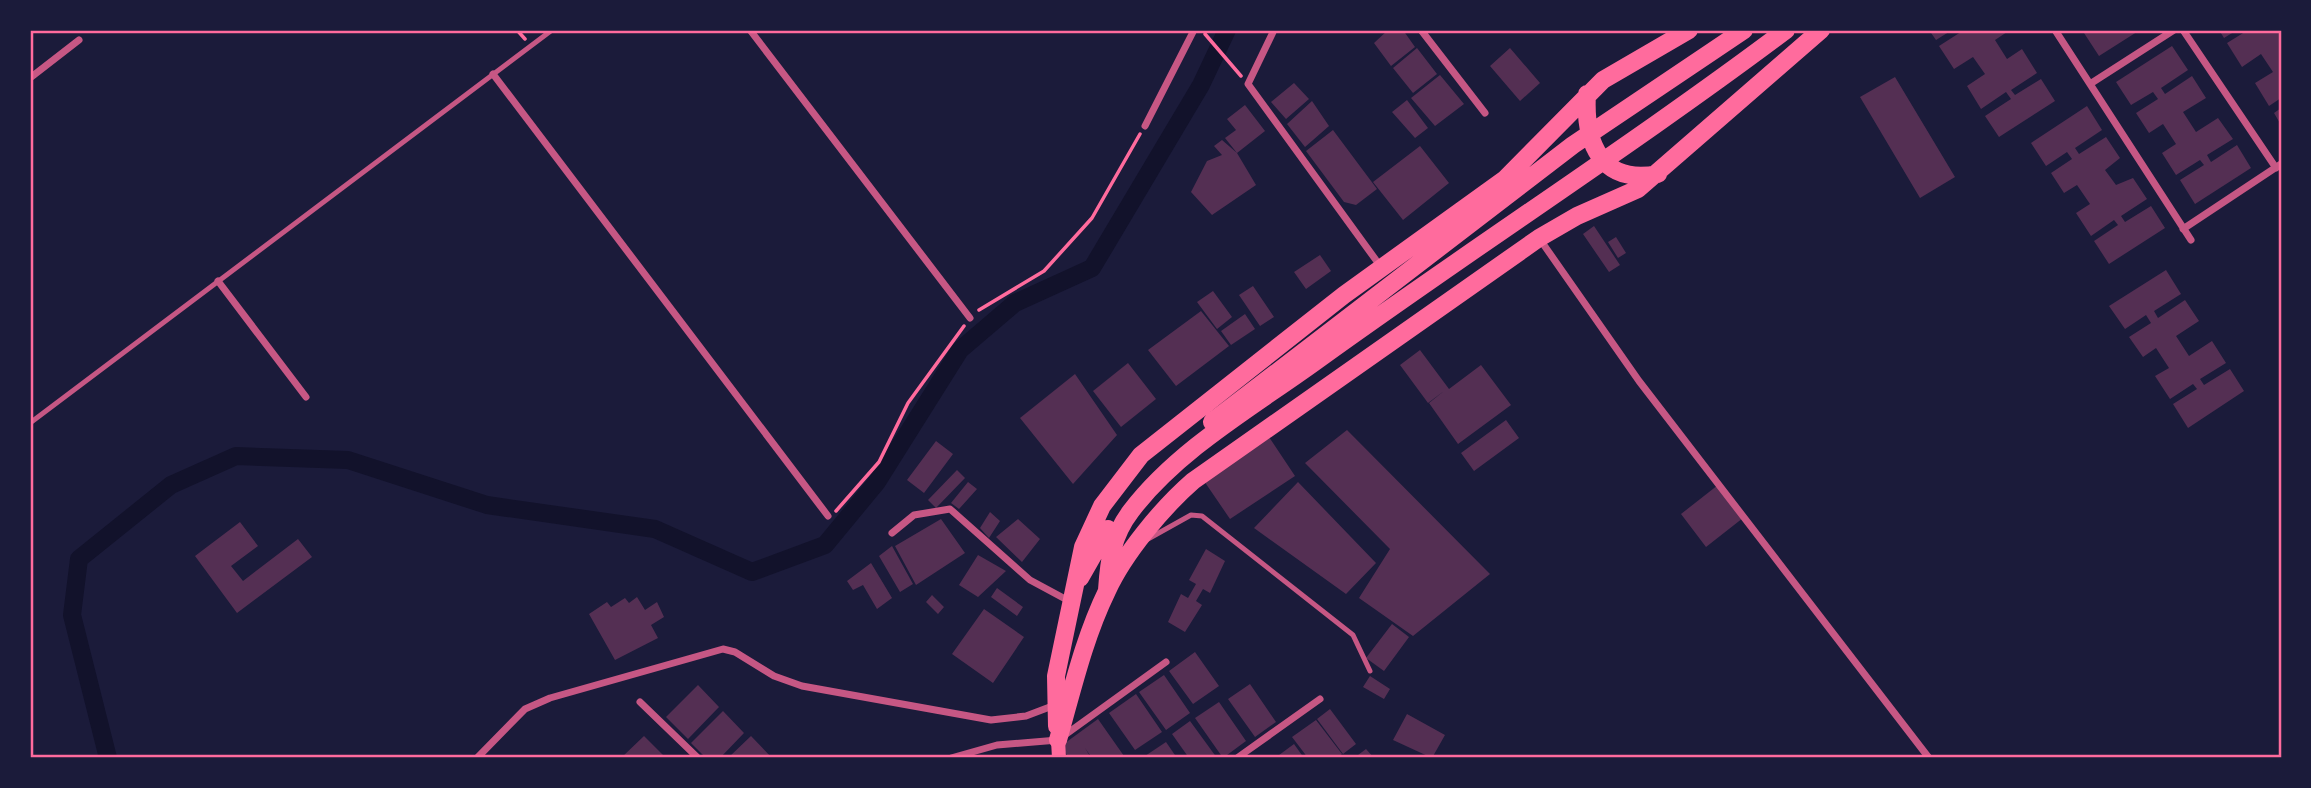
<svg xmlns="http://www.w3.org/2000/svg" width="2311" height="788" viewBox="0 0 2311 788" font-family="'Golos Text',sans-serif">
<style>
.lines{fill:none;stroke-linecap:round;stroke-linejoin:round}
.canal{stroke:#12122b;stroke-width:18}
.building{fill:#542f53}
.path{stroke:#ff6b9d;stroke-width:3.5}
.service{stroke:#c65784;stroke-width:5}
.minor{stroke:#c65784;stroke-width:7}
.secondary{stroke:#ff6b9d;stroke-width:14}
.primary{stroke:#ff6b9d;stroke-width:18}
.neatline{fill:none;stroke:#ff6b9d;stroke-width:2.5}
</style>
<rect width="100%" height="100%" fill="#1b1b3a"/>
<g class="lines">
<path class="canal" d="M108,758L72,615L79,559L171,485L236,456L348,460L487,505L655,529L752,572L825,545L877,482L960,350L1015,303L1092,268L1201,85L1227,30"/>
</g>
<path class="building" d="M1388,30H1403L1415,47L1391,66L1374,43Z
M1929,30H1952L1936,40Z
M1964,30H2010L1995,40L2007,59L2022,49L2037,73L2011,90L2015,95L2041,79L2055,101L1999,137L1985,116L2011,99L2006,92L1981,109L1967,86L1985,74L1973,57L1954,69L1939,46Z
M2088,30H2140L2099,56L2084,33Z
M2219,30H2237L2224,38Z
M2248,30H2281V98L2269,106L2255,83L2273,72L2261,54L2242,67L2227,43Z
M2172,46L2188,70L2161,88L2165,94L2192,76L2206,98L2183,112L2196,132L2218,118L2233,139L2207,155L2211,162L2237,145L2251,168L2195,204L2180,180L2204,165L2200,160L2176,175L2162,153L2176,144L2163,124L2149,133L2136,113L2158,99L2153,92L2131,105L2116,82Z
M1417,48L1437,74L1413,93L1393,68Z
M1510,48L1540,83L1520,101L1490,66Z
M1440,75L1464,104L1435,126L1411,98Z
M1895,77L1955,177L1920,198L1860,97Z
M1294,83L1309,99L1286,119L1271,102Z
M1407,100L1428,128L1415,138L1392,112Z
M1312,101L1329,126L1305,147L1287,124Z
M1245,105L1265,131L1237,153L1225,138L1236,130L1227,119Z
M2087,106L2102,130L2075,148L2079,154L2106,137L2120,158L2105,170L2116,185L2133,178L2147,199L2121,216L2125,222L2151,206L2165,228L2109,264L2094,241L2118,225L2114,220L2091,236L2076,213L2090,204L2077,185L2064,193L2051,173L2072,159L2067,152L2046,166L2031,143Z
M2281,108V125L2274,113Z
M1333,130L1377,189L1356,205L1344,202L1306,151Z
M1222,140L1237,153L1256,185L1212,215L1191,192L1207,161L1222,155L1214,146Z
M1420,146L1449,183L1403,220L1373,182Z
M1594,226L1620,265L1609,272L1583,234Z
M1616,237L1626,253L1618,258L1608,242Z
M1320,255L1331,271L1306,289L1294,272Z
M2166,270L2181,294L2154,311L2158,318L2185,300L2199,321L2176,336L2189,356L2212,341L2226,363L2200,379L2204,385L2230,369L2244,391L2188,428L2173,404L2197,389L2193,384L2170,399L2155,376L2169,368L2156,348L2143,357L2129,337L2151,323L2146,315L2125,329L2109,306Z
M1253,286L1274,317L1260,326L1239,295Z
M1213,291L1232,317L1217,329L1197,302Z
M1201,311L1229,346L1176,386L1148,350Z
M1245,314L1255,329L1231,345L1221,331Z
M1420,350L1449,389L1481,365L1511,405L1458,444L1429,403L1444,391L1428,403L1400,365Z
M1128,363L1156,399L1121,427L1093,391Z
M1075,374L1117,435L1073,484L1020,418Z
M1506,420L1519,438L1474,471L1461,453Z
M1347,430L1490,574L1413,636L1359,598L1390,549L1305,463Z
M1267,434L1295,476L1230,519L1202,478Z
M936,441L953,454L924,493L907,480Z
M957,470L965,478L936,508L928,500Z
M968,482L977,489L959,509L951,503Z
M1298,482L1376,563L1346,594L1254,528Z
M1718,485L1743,518L1706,547L1681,514Z
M990,512L1000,521L989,538L980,528Z
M941,519L965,553L916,585L895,546Z
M1018,519L1040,539L1022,562L996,537Z
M240,522L258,546L231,566L243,581L298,539L312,557L237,613L195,556Z
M892,546L913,584L900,592L879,556Z
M1206,549L1225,561L1210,593L1203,589L1196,601L1202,605L1185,632L1168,622L1181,594L1188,598L1196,584L1189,580Z
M978,555L1006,571L978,597L959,585Z
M871,563L892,598L877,609L863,585L853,590L847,581Z
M997,588L1023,607L1017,616L991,597Z
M932,595L944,607L938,614L926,602Z
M637,597L645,610L657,602L664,617L651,625L658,638L615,660L589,614L607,602L611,607L625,598L629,603Z
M984,609L1024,637L993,683L952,654Z
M1392,624L1409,637L1384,671L1366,658Z
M1195,652L1219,686L1193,704L1169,671Z
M1164,675L1190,713L1166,730L1139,692Z
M1370,676L1390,689L1384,699L1363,687Z
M1250,684L1276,722L1255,737L1228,699Z
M698,685L719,707L688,739L666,717Z
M1136,694L1162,732L1135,750L1109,713Z
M1219,702L1246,741L1223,758L1195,718Z
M1330,709L1356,744L1343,754L1317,719Z
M723,711L744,733L720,758H706L691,743Z
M1407,714L1445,735L1432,758L1393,740Z
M1098,719L1124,756L1092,758L1085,748L1091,758H1069L1061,746Z
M1316,720L1342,754L1337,758H1308L1292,737Z
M1190,721L1217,758H1189L1172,734Z
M644,736L666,758H621Z
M751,736L772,758H728Z
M1166,742L1177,758H1142Z
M1294,744L1304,758H1275Z
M1366,749L1374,758H1354Z"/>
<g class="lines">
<path class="path" d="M517,30L525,39
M1205,34L1241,76
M979,310L1044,271L1092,218L1140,134
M836,511L879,462L908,403L964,326"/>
<path class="service" d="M30,423L552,30
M1148,539L1191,515L1202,516L1353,635L1370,671"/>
<path class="minor" d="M750,30L970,318
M1274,30L1248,84L1381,267
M1421,30L1485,113
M2055,30L2191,240
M2183,30L2276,168
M493,74L828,516
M30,78L79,40
M2090,84L2174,30
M1145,126L1194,30
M2183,229L2281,164
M1539,238L1639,381L1929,758
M218,281L306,397
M892,533L914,515L950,509L1030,580L1069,601
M640,702L698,758
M477,758L525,709L550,698L723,649L735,652L774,676L802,686L991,720L1026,716L1055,705
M951,758L997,745L1058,740L1166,662
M1237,758L1320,699"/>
<path class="secondary" d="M1058,740L1059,758"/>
<path class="primary" d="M1587,94C1584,143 1601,185 1658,174
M1212,422L1573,145L1744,30
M1080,578L1108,529
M1107,590C1109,560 1112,536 1131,511C1179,448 1256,405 1319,359C1474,247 1634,144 1786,30
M1057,726L1056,676L1083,547L1102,506L1141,455L1344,295L1505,179L1603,80L1689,30
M1058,740C1072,691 1084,638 1107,591C1124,554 1162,508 1193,481L1539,238L1577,216L1638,189L1821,30"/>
</g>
<rect width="2311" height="788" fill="none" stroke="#1b1b3a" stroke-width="63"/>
<rect x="32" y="32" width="2248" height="724" class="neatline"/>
</svg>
